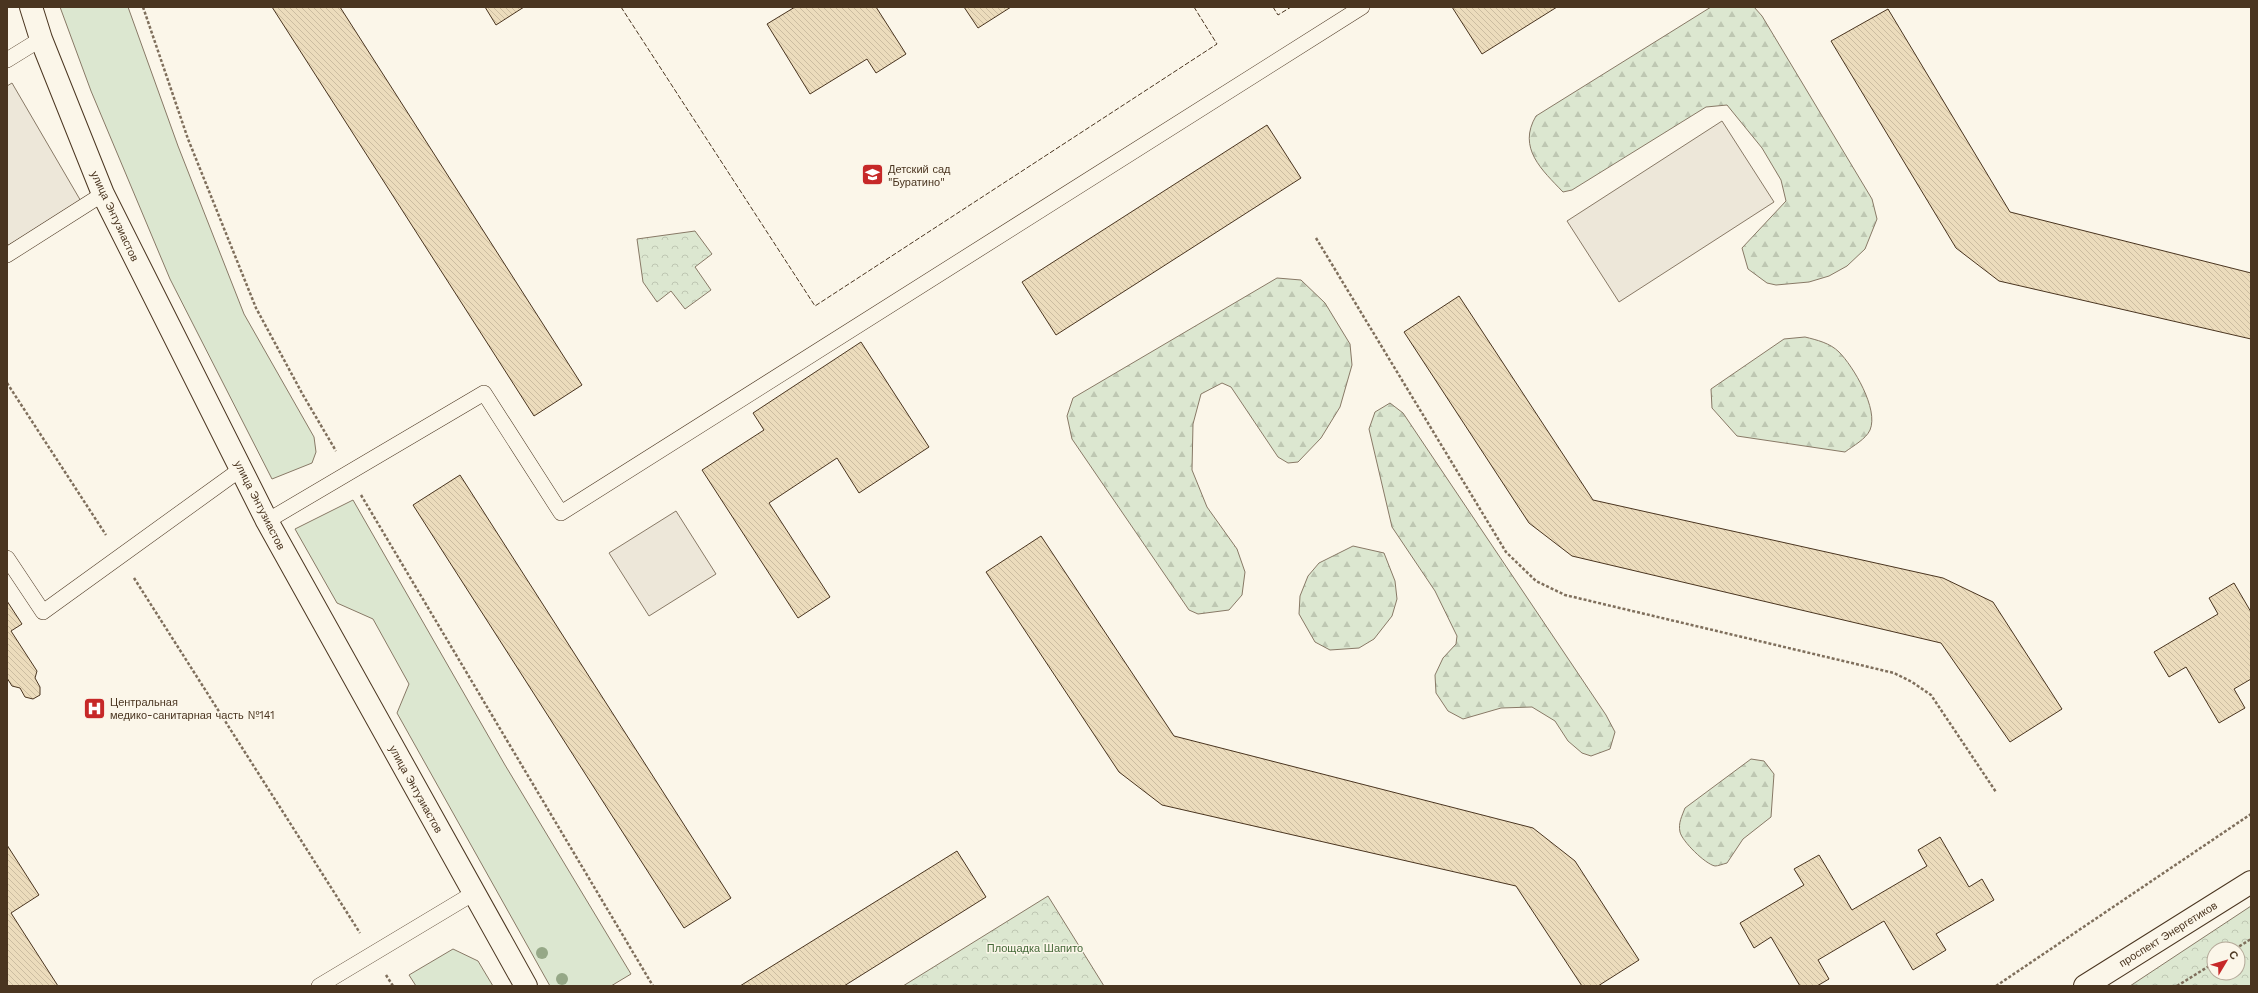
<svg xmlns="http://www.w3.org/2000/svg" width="2258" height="993" viewBox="0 0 2258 993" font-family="'Work Sans',sans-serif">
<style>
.grass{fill:#dce7d0;stroke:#887966}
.forest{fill:url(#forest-firs);stroke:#887966}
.park{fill:url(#park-crowns);stroke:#887966;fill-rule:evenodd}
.parking{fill:#ede7d9;stroke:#887966}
.building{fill:url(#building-back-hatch);stroke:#4a3520}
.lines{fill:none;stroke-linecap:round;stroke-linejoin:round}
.service-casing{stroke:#4a3520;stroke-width:16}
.minor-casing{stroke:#4a3520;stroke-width:24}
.secondary-casing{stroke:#4a3520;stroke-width:24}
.path{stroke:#7f6f5c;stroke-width:2.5;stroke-dasharray:3 2;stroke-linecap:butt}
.service{stroke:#fbf6e9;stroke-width:15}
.minor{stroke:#fbf6e9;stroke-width:22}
.secondary{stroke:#fbf6e9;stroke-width:22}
.fence{stroke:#4a3520;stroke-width:1;stroke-dasharray:5 2;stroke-linecap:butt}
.tree{fill:#96a887}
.labels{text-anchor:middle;stroke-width:3;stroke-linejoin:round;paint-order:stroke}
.poi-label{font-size:11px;fill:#4a3520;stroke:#fbf6e9;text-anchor:start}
.street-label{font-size:11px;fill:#4a3520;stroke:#fbf6e9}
.park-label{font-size:11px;fill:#436837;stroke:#fbf6e9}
</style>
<defs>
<pattern id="forest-firs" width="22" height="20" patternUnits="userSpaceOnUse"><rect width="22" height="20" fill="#dce7d0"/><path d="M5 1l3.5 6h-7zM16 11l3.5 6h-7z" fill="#bec7b2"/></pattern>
<pattern id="park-crowns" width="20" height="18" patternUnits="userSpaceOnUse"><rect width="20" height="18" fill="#dce7d0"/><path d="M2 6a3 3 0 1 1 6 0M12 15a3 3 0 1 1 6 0" fill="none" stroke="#bec7b2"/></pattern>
<pattern id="building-back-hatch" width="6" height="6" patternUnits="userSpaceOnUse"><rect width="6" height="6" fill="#ecdcbc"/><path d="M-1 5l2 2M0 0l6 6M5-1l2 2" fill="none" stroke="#ccbda1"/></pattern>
</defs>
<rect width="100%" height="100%" fill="#fbf6e9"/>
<path class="grass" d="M60,7H128L178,146L244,314L314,437L316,452L312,463L272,479L170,279L91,91Z
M353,500L505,765L631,974L611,986H550L397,713L409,684L373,619L337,603L295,529Z
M453,949L478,961L493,986H416L409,975Z"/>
<path class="forest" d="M1711,7H1754L1762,16L1872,199L1877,219L1865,249L1847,266L1829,276L1809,282L1776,285L1767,283L1748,269L1742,248L1786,201L1781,180L1762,148L1727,105L1706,107L1572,190L1563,192C1542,170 1517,148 1536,116Z
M1277,278L1301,280L1325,303L1350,344L1352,365L1340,407L1321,438L1298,462L1288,463L1278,457L1231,387L1222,383L1201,394L1193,424L1192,470L1207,507L1237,549L1245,572L1242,595L1229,610L1198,614L1189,610L1072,439L1067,416L1073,398Z
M1805,337C1817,340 1830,343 1839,352C1853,366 1879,409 1870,430C1866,439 1853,446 1845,452L1737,436L1712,408L1711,389L1784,339Z
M1390,403L1403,413L1606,715L1615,732L1610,749L1591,756L1582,753L1568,741L1555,721L1532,707L1501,708L1463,719L1448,711L1436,693L1435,675L1443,658L1456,644L1457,636L1435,591L1392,527L1369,429L1375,412Z
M1353,546L1384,553L1395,581L1397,599L1392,616L1374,639L1359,648L1330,650L1315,642L1299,614L1300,596L1308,576L1319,563Z
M1751,759L1764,761L1774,774L1771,817L1743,839L1727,863C1723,864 1718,866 1715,866C1705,864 1682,841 1680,832C1678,823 1682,816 1685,808Z"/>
<path class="park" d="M695,231L712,254L695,267L711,290L685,309L671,291L657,302L643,282L637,239Z
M1048,896L1104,986H903Z
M2251,906V986H2130ZM2214,949H2238V973H2214Z"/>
<path class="parking" d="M12,83L82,203L7,246V86Z
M1722,121L1774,202L1619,302L1567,221Z
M676,511L716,574L649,616L609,553Z"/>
<path class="building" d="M272,7H340L582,385L534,416Z
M485,7H524L496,25Z
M795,7H876L906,54L876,73L867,59L810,94L767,24Z
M964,7H1011L978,28Z
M1452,7H1557L1482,54Z
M1888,9L2010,212L2251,273V339L1999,281L1956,248L1831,41Z
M1267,125L1301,178L1056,335L1022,282Z
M1459,296L1593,500L1943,578L1993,602L2062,709L2010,742L1941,643L1572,556L1529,523L1404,332Z
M861,342L929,447L859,493L837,458L769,503L830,597L798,618L702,470L764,430L753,413Z
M460,475L731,898L684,928L413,505Z
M1041,536L1174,736L1533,828L1575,861L1639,960L1598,986H1582L1516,886L1162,805L1119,772L986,572Z
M2234,583L2251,612V679L2234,689L2245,708L2219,723L2186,667L2169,677L2154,652L2218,614L2209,598Z
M7,601L22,624L11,631L37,671L35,678L40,687V695L33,699L25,697L20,688L12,686L7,678Z
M1940,837L1969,887L1982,879L1994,900L1936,934L1946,950L1913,970L1884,921L1818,960L1829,979L1817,986H1800L1771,937L1754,948L1740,923L1804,885L1794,869L1819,855L1852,910L1927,866L1918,850Z
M7,845L39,895L11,913L58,986H7Z
M957,851L986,897L844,986H740Z"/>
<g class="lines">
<defs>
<path id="service" d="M7,60L41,39
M7,255L103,194
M267,521L484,393L561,513L1362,7
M7,558L43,612L241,469
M319,986L474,893"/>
<path id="minor" d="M2085,986L2251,882"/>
<path id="secondary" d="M31,7L41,39L103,194L267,521L526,986"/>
</defs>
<use href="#service" class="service-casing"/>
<use href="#minor" class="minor-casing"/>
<use href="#secondary" class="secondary-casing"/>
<path class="path" d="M143,7L188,139L256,308L303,395L336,451
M1316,238L1506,552L1536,581L1565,595L1894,673L1912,682L1931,695L1996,792
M7,383L106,535
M361,495L653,986
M134,578L360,933
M2235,949L2251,939
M386,975L393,986
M1996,986L2251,814
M2177,986L2214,963"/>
<use href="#service" class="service"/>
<use href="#minor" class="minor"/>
<use href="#secondary" class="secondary"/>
<path class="fence" d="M621,7L815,306L1217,44L1194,7
M1273,7L1278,15L1291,7"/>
</g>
<g class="tree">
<circle cx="542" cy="953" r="6"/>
<circle cx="562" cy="979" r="6"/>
</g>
<defs>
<symbol id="school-square" viewBox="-11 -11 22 22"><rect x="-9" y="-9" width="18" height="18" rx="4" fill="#c62828" stroke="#fbf6e9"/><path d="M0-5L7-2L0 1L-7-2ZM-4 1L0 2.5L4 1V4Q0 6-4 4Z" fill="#fff"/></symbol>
<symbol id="hospital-square" viewBox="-11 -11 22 22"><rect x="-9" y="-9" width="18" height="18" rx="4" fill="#c62828" stroke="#fbf6e9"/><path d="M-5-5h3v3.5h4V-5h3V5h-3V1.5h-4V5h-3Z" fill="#fff"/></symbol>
</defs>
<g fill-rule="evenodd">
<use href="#school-square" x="860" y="162" width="25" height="25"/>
<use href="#hospital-square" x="82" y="696" width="25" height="25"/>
</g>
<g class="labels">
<g class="poi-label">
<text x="888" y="173">Детский сад<tspan x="888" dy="13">"Буратино"</tspan></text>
<text x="110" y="706">Центральная<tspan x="110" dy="13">медико-санитарная часть №141</tspan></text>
</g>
<g class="street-label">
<text transform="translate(115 216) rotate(65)" y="4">улица Энтузиастов</text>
<text transform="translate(260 505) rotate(63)" y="4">улица Энтузиастов</text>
<text transform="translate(416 789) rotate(61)" y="4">улица Энтузиастов</text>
<text transform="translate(2168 934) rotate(-32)" y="4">проспект Энергетиков</text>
</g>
<g class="park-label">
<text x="1035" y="952">Площадка Шапито</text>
</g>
</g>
<rect width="2258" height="993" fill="none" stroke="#4a3520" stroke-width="16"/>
<g transform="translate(2226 961) rotate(52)"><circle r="19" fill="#fbf6e9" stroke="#b4a999"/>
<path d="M0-3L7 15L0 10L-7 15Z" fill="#c62828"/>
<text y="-6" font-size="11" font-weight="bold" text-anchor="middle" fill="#4a3520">С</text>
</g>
</svg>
